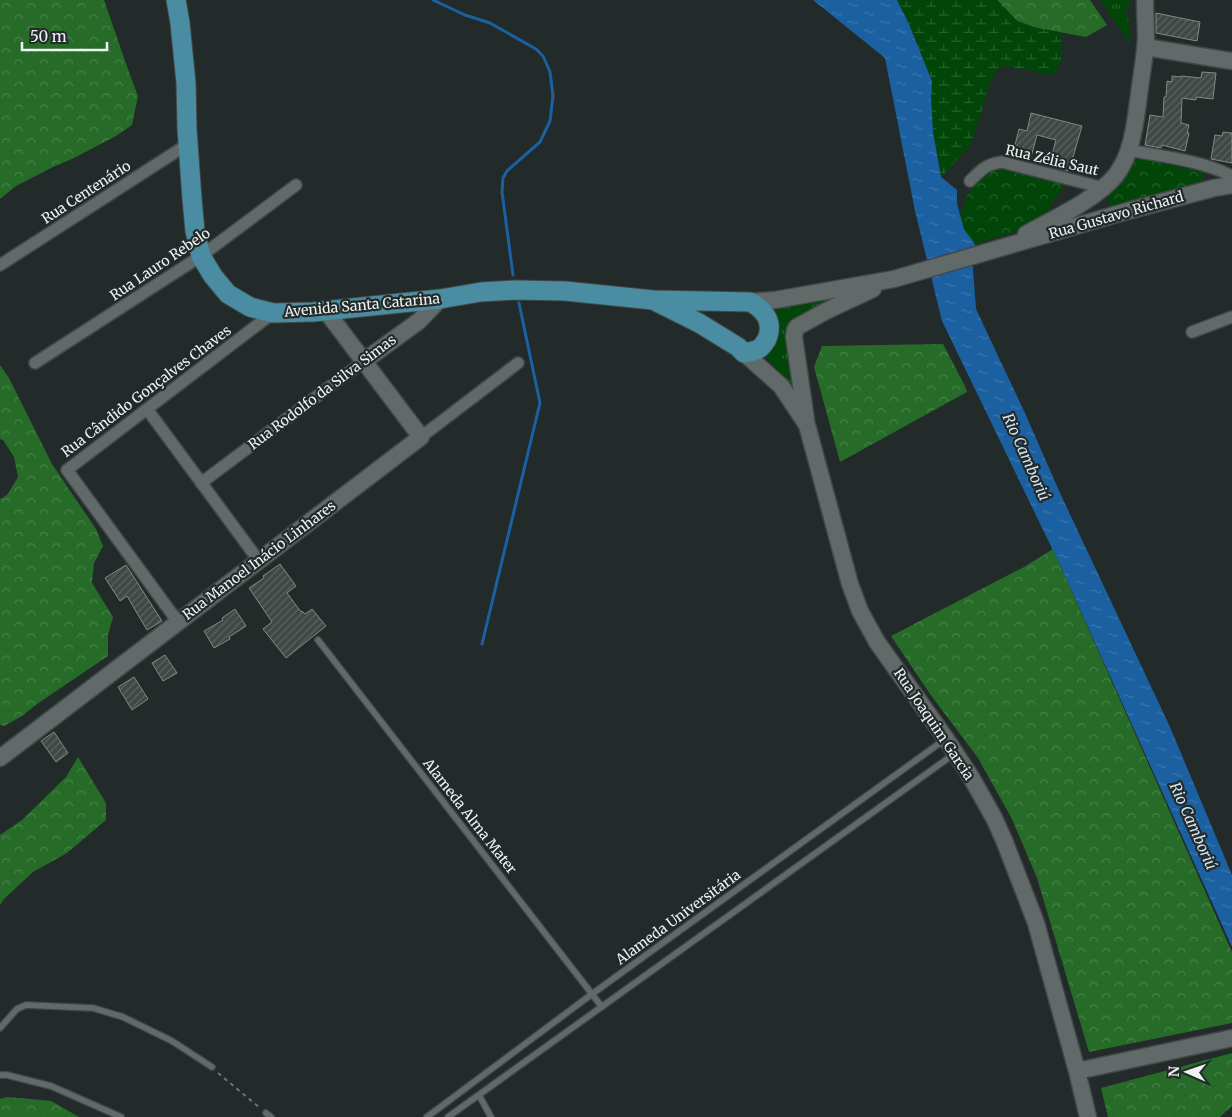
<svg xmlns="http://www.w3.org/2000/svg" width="1232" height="1117" viewBox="0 0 1232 1117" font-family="Merriweather,serif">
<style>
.grass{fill:url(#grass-tufts)}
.forest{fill:url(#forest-crowns)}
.wetland{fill:url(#wetland-marsh)}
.park{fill:url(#park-crowns)}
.water{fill:url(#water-ripples)}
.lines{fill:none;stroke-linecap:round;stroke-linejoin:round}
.stream{stroke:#1b60a0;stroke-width:3}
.building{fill:url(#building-hatch);stroke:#828a87}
.lane-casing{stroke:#424848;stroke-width:8}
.street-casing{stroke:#424848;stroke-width:14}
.secondary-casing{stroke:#424848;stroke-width:19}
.primary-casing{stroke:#424848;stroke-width:21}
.path{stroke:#6d7373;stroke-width:2;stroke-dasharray:4 4;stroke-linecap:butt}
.lane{stroke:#616969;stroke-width:5.5}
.street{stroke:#616969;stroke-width:11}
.secondary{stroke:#616969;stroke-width:16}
.primary{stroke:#4a8ca1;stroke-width:19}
.labels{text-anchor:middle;stroke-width:4.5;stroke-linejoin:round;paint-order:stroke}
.street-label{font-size:14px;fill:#eef2f2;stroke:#222a2a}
.water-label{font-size:15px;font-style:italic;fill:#d4e5f7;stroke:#222a2a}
</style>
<defs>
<pattern id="grass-tufts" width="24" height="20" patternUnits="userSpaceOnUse" patternTransform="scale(1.25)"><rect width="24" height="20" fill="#014508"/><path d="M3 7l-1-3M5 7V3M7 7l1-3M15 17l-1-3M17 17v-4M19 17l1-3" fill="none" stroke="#26602c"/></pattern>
<pattern id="forest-crowns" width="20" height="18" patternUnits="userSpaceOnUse" patternTransform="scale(1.25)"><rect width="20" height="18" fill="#266c28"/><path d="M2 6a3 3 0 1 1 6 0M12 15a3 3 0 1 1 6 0" fill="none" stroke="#468148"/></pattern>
<pattern id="wetland-marsh" width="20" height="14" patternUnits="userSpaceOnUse" patternTransform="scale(1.25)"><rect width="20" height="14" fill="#014508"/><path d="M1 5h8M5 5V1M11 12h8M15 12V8" fill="none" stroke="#26602c"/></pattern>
<pattern id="park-crowns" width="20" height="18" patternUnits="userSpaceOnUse" patternTransform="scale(1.25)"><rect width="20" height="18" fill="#014508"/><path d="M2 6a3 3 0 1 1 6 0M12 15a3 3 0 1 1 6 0" fill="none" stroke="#26602c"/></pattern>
<pattern id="water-ripples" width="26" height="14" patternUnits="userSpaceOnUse" patternTransform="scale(1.25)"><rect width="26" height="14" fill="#1b60a0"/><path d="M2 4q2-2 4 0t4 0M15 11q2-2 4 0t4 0" fill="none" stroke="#3c77ae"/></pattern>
<pattern id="building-hatch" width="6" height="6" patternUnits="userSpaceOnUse" patternTransform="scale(1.25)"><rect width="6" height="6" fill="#404744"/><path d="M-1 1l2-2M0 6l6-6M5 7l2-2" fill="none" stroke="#5c625f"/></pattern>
</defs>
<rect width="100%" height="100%" fill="#222a2a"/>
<path class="grass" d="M1100,0H1131L1126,13L1129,22L1130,44Z
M843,294V298L809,311L798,320L801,400L781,374L765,356C782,341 780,327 771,308L796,305Z"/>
<path class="forest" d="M0,0H104L130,75L138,96L132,125L116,136L74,158L53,167L16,186L0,199Z
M997,0H1090L1107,25L1086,37L1037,28L1017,21Z
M943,344L965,386L967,392L840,462L814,367L822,346Z
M0,365L9,378L52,464L96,529L103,546L94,563L92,583L113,617L108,635V656L37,704L22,716L4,726L0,725V499L7,495L18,477L14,457L3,440L0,439Z
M1053,549L1232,952V1023L1089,1052L1037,878L1012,819L978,758L930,694L891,636L1024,567Z
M78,757L106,803V820L67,853L33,872L4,899L0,905V835L22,820L66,777Z
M1232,1053V1106L1220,1117H1108L1101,1088Z
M7,1097L31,1099L51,1101L79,1117H0V1099Z"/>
<path class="wetland" d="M897,0H997L1017,21L1037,28L1060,32C1063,48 1065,61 1053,75L1006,66L998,68L988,87L980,117L970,146L941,177L933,132L931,97V81L908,22Z"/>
<path class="park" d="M1137,159H1145L1202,172L1204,178L1200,185L1115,208L1109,204L1108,200L1109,195L1133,161Z
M998,165L1065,184L1050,206L1044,223L975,244L964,230L960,217L966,197L987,168Z"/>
<path class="water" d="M813,0H897L908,22L932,81L931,97L933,132L941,177L957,190V204L964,229L975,244L973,269L976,309L1025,413L1060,493L1170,727L1232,875V947L1061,567L942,321L915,211L885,58Z"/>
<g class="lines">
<path class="stream" d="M433,0L465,15L490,23L536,49L543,56L550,72L553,96L550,121L540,142L507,171L503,178L502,192L513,275
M482,644L540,403L519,303"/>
</g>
<path class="building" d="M1156,13L1200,22L1197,41L1156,33Z
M1202,72L1216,73L1213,99L1196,97V100L1182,98L1181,123L1189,125L1187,133H1189L1185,151L1162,145L1161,148L1145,145L1150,115L1163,117L1164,97H1166L1167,81L1172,82V76L1181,77V76L1201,78Z
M1031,113L1082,126L1069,171L1049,166L1056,140L1037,135L1030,161L1012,157L1019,129L1027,131Z
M1223,132L1232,133V163L1211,159L1215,135L1222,136Z
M280,564L296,586L287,593L301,612L302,611L305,614L312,609L326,626L286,658L263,629L272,622L249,588L264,578L263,576Z
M126,565L162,621L147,630L127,596L120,601L105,578Z
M235,609L246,626L229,637L230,639L214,648L204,631L223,620L222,618Z
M165,655L177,673L163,681L152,663Z
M134,677L148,699L132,710L118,687Z
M54,732L68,753L56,762L41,741Z"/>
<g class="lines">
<defs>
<path id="lane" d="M318,640L602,1007
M0,1028L17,1009L26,1005L93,1008L123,1017L172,1041L212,1067
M0,1075H7L51,1086L121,1117
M479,1095L491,1117
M266,1113L271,1117
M427,1117L592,994L944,740
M448,1117L954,754"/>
<path id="street" d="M1129,150C1164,157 1200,160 1232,176
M970,181C981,170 986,164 1002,162L1104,188
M0,265L188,144
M1192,332L1232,317
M35,363L201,256L296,185
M147,409L259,561
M421,437L518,363
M201,483L364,361
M178,622L67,470L273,313"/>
<path id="secondary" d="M1145,47L1232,61
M1026,234C1053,219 1097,199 1116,175C1133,152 1135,123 1139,95C1141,77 1145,57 1146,38C1146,26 1145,13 1145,0
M750,302L775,300L894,279L1124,212L1214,188L1232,185
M744,353L781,386L807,425L850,584L860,611L877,642L946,739L971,777L994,818L1004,840L1036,923L1077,1071L1088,1117
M364,361L419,321L440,299
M806,420L794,337L795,330L797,327L826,311L873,289
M0,758L421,437L326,311
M1077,1071L1232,1038"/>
<path id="primary" d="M176,0L180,23L186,83L187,129L192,199L195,231L201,256L213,276L228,294L250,307L273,313L313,312L440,299L481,292L516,290L565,291L653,300L750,302C764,309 774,322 767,339C765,342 763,346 760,348C756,351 749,352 744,353L738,347L699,323L653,300"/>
</defs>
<use href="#lane" class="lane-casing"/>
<use href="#street" class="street-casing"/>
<use href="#secondary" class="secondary-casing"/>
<use href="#primary" class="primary-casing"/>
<path class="path" d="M218,1073L260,1108"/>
<use href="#lane" class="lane"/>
<use href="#street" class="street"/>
<use href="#secondary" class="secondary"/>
<use href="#primary" class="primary"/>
</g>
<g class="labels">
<g class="street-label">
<text transform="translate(1052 160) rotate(13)" y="5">Rua Zélia Saut</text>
<text transform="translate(86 192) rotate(-33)" y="5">Rua Centenário</text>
<text transform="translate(1116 215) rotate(-16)" y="5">Rua Gustavo Richard</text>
<text transform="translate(160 264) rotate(-34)" y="5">Rua Lauro Rebelo</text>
<text transform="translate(362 305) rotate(-5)" y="5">Avenida Santa Catarina</text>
<text transform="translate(146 391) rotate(-37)" y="5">Rua Cândido Gonçalves Chaves</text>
<text transform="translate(322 392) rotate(-37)" y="5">Rua Rodolfo da Silva Simas</text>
<text transform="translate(259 560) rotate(-37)" y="5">Rua Manoel Inácio Linhares</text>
<text transform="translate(934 724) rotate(56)" y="5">Rua Joaquim Garcia</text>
<text transform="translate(470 816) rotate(52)" y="5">Alameda Alma Mater</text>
<text transform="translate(678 917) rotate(-36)" y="5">Alameda Universitária</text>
</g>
<g class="water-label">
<text transform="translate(1026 457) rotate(66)" y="5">Rio Camboriú</text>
<text transform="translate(1193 826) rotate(66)" y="5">Rio Camboriú</text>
</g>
</g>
<g transform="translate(1187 1072) rotate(272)" stroke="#222a2a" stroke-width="4" paint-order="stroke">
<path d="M0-4L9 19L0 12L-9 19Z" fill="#eef2f2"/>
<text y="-8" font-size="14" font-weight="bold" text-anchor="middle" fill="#eef2f2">N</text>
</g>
<path d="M22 42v8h85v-8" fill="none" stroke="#eef2f2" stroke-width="2.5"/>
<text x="30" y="42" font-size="15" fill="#eef2f2" stroke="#222a2a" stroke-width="4" paint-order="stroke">50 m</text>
</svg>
